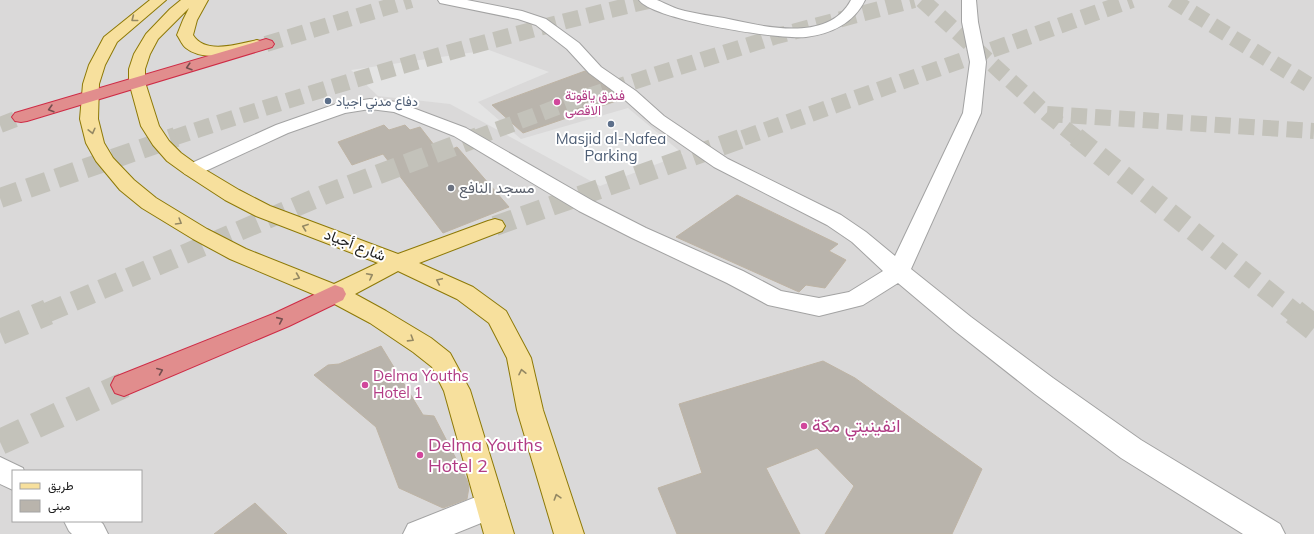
<svg xmlns="http://www.w3.org/2000/svg" width="1314" height="534" viewBox="0 0 1314 534" font-family="Mulish,Vazirmatn,sans-serif">
<style>
.residential{fill:#dad9d9;fill-rule:evenodd}
.parking{fill:#e4e4e4}
.building{fill:#b9b4ac;stroke:#beb4a5}
.lines{fill:none;stroke-linecap:round;stroke-linejoin:round}
.minor-tunnel{stroke:#c3c2ba;stroke-width:16;stroke-dasharray:16 8;stroke-linecap:butt}
.tertiary-tunnel-far2{stroke:#c3c2ba;stroke-width:16;stroke-dasharray:16 8;stroke-linecap:butt}
.tertiary-tunnel-far1{stroke:#c3c2ba;stroke-width:20;stroke-dasharray:20 10;stroke-linecap:butt}
.tertiary-tunnel{stroke:#c3c2ba;stroke-width:26;stroke-dasharray:26 13;stroke-linecap:butt}
.primary-tunnel-far1{stroke:#c3c2ba;stroke-width:16;stroke-dasharray:16 8;stroke-linecap:butt}
.primary-tunnel{stroke:#c3c2ba;stroke-width:20;stroke-dasharray:20 10;stroke-linecap:butt}
.motorway-tunnel-far2{stroke:#c3c2ba;stroke-width:16;stroke-dasharray:16 8;stroke-linecap:butt}
.motorway-tunnel-far1{stroke:#c3c2ba;stroke-width:20;stroke-dasharray:20 10;stroke-linecap:butt}
.motorway-tunnel{stroke:#c3c2ba;stroke-width:26;stroke-dasharray:26 13;stroke-linecap:butt}
.minor-casing{stroke:#a3a3a3;stroke-width:2}
.primary-casing{stroke:#8d7907;stroke-width:2}
.motorway-casing{stroke:#ce2c46;stroke-width:2}
.minor{fill:#fff;fill-rule:evenodd}
.primary{fill:#f7e09d;fill-rule:evenodd}
.motorway{fill:#e18d8d;fill-rule:evenodd}
.oneway{stroke:#948863}
.oneway2{stroke:#754f4f}
.service-dot{fill:#5c6f8a;stroke:#fff;stroke-width:1.5}
.hotel-dot{fill:#d1479c;stroke:#fff;stroke-width:1.5}
.worship-dot{fill:#6b7280;stroke:#fff;stroke-width:1.5}
.labels{text-anchor:middle;stroke-width:4;stroke-linejoin:round;paint-order:stroke}
.far-hotel-label{font-size:13px;fill:#b23c85;stroke:#fff;text-anchor:start}
.far-service-label{font-size:13px;fill:#4e5e75;stroke:#fff;text-anchor:start}
.service-label{font-size:15px;fill:#4e5e75;stroke:#fff}
.worship-label{font-size:15px;fill:#5b616d;stroke:#fff;text-anchor:start}
.street-label{font-size:15px;fill:#1c1c1c;stroke:#fff}
.hotel-label{font-size:15px;fill:#b23c85;stroke:#fff;text-anchor:start}
.near-hotel-label{font-size:18px;fill:#b23c85;stroke:#fff;text-anchor:start}
</style>
<rect width="100%" height="100%" fill="#edebe2"/>
<path class="residential" d="M0,0H1314V534H0ZM13,471H141V521H13Z"/>
<path class="parking" d="M489,50L549,72L478,102L521,139L628,108L683,154L600,186L450,104L378,96L351,70Z"/>
<path class="building" d="M585,71L622,99L523,133L492,105Z
M384,125L389,130L405,125L410,130L420,127L441,154L457,147L509,207L443,233L383,154L352,165L338,142Z
M737,195L838,244L829,251L846,260L825,288L806,285L799,292L676,237Z
M381,346L423,415L434,416L467,480L469,487L467,499L443,508L399,488L376,427L314,375L328,365L339,364Z
M823,361L855,378L982,469L952,534H825L854,486L817,448L766,468L800,534H677L658,488L702,473L679,404Z
M255,503L287,534H214Z"/>
<g class="lines">
<path class="minor-tunnel" d="M1047,114L1314,131"/>
<path class="tertiary-tunnel-far2" d="M922,0L1047,114L1077,138
M1172,0L1314,88"/>
<path class="tertiary-tunnel-far1" d="M1076,137L1295,313"/>
<path class="tertiary-tunnel" d="M1294,312L1314,328"/>
<path class="primary-tunnel-far1" d="M266,44L411,0
M743,138L1132,0"/>
<path class="primary-tunnel" d="M495,226L746,137"/>
<path class="motorway-tunnel-far2" d="M0,125L21,117
M173,138C331,85 490,38 652,0
M475,138L576,100L777,36L914,0"/>
<path class="motorway-tunnel-far1" d="M0,198L176,137
M46,313L326,194L478,137"/>
<path class="motorway-tunnel" d="M0,332L48,312
M0,442L124,385"/>
<defs>
<path id="minor" d="M438,0H467L522,11L546,19L579,43L601,67L636,91L664,116L728,159L841,215L866,232L895,256L963,113L970,62L962,22V0H976L978,22L986,62L981,113L911,269L971,317L1053,378L1141,440L1280,524L1285,534H1243L1121,458L1035,394L955,331L898,283L863,305L819,316L768,305L727,283L632,238L579,211L454,136L394,112L370,109L345,113L288,133L199,174L192,176L185,174L182,170L185,166L276,125L336,104L370,99L397,102L466,128L593,201L646,228L743,271L781,291L819,298L849,292L883,271L852,242L827,225L714,167L652,124L624,99L589,73L567,49L536,25L518,19L440,3Z
M639,0C644,0 652,0 657,0C667,4 675,9 685,11C698,14 711,16 724,18C762,26 828,44 851,0H865C854,23 831,34 806,37C780,40 653,20 639,0Z
M0,457L23,468L24,471H13V490L0,484Z
M491,491L501,495L505,505L501,515L454,534H403L408,524Z
M64,521H100L103,524L108,534H72L69,531Z"/>
<path id="primary" d="M150,0H166L117,42L105,65L99,84L98,119L104,143L113,158L134,180L156,198L207,229L246,249L334,284L378,263L256,216L225,200L185,174L167,161L153,145L141,126L129,82V69L134,54L146,34L170,9L181,0H208L197,20L193,35C205,55 238,44 257,40L263,42L265,45L263,48C242,53 204,63 186,48C182,45 180,39 177,35L183,20L189,8L158,39L150,54L145,69V82L159,126L169,141L181,153L199,166L239,190L270,206L398,254L488,221L495,219L502,221L505,226L502,231L419,263L473,287L506,311L531,358L543,410L584,534H554L517,410L507,358L489,323L457,299L398,271L355,294L386,311L431,338L450,353L470,390L514,534H484L444,391L432,367L413,352L370,323L327,300L230,259L193,239L142,208L120,190L96,161L86,143L80,119L83,84L89,65L104,37Z"/>
<path id="motorway" d="M266,39L272,41L274,44L272,47L27,121L21,122L15,121L12,117L15,113Z
M335,285L343,288L346,294L343,300L289,326L124,396L115,393L111,385L115,377L273,314Z"/>
</defs>
<use href="#minor" class="minor-casing"/>
<use href="#primary" class="primary-casing"/>
<use href="#motorway" class="motorway-casing"/>
<use href="#minor" class="minor"/>
<use href="#primary" class="primary"/>
<use href="#motorway" class="motorway"/>
</g>
<defs><path id="oneway-chevron" d="M-2-3.5L2.5 0L-2 3.5" fill="none" stroke-width="1.6" stroke-linecap="round" stroke-linejoin="round"/></defs>
<g class="oneway">
<use href="#oneway-chevron" transform="translate(134 19) rotate(142)"/>
<use href="#oneway-chevron" transform="translate(92 131) rotate(76)"/>
<use href="#oneway-chevron" transform="translate(179 222) rotate(31)"/>
<use href="#oneway-chevron" transform="translate(305 227) rotate(-160)"/>
<use href="#oneway-chevron" transform="translate(370 276) rotate(-27)"/>
<use href="#oneway-chevron" transform="translate(297 277) rotate(22)"/>
<use href="#oneway-chevron" transform="translate(439 281) rotate(-155)"/>
<use href="#oneway-chevron" transform="translate(411 339) rotate(32)"/>
<use href="#oneway-chevron" transform="translate(522 372) rotate(-102)"/>
<use href="#oneway-chevron" transform="translate(557 497) rotate(-107)"/>
</g>
<g class="oneway2">
<use href="#oneway-chevron" transform="translate(189 67) rotate(163)"/>
<use href="#oneway-chevron" transform="translate(51 109) rotate(164)"/>
<use href="#oneway-chevron" transform="translate(280 320) rotate(-24)"/>
<use href="#oneway-chevron" transform="translate(160 371) rotate(-22)"/>
</g>
<g class="service-dot">
<circle cx="328" cy="101" r="4"/>
<circle cx="611" cy="124" r="4"/>
</g>
<g class="hotel-dot">
<circle cx="557" cy="102" r="4"/>
<circle cx="365" cy="385" r="4"/>
<circle cx="804" cy="426" r="4"/>
<circle cx="420" cy="455" r="4"/>
</g>
<circle class="worship-dot" cx="451" cy="188" r="4"/>
<g class="labels">
<g class="far-hotel-label">
<text x="565" y="100">فندق ياقوتة<tspan x="565" dy="15">الاقصى</tspan></text>
</g>
<g class="far-service-label">
<text x="336" y="106">دفاع مدني اجياد</text>
</g>
<g class="service-label">
<text x="611" y="144">Masjid al-Nafea<tspan x="611" dy="17">Parking</tspan></text>
</g>
<g class="worship-label">
<text x="459" y="193">مسجد النافع</text>
</g>
<g class="street-label">
<text transform="translate(355 245) rotate(21)" y="5">شارع أجياد</text>
</g>
<g class="hotel-label">
<text x="373" y="381">Delma Youths<tspan x="373" dy="17">Hotel 1</tspan></text>
</g>
<g class="near-hotel-label">
<text x="812" y="432">انفينيتي مكة</text>
<text x="428" y="451">Delma Youths<tspan x="428" dy="21">Hotel 2</tspan></text>
</g>
</g>
<rect x="12" y="470" width="130" height="52" fill="#ffffff" stroke="#a4a4a4"/>
<rect x="20" y="483" width="20" height="6" fill="#f7e09d" stroke="#a4a4a4"/>
<text x="48" y="490" font-size="12" fill="#1c1c1c">طريق</text>
<rect x="20" y="500" width="20" height="12" fill="#b9b4ac" stroke="#a4a4a4"/>
<text x="48" y="510" font-size="12" fill="#1c1c1c">مبنى</text>
</svg>
